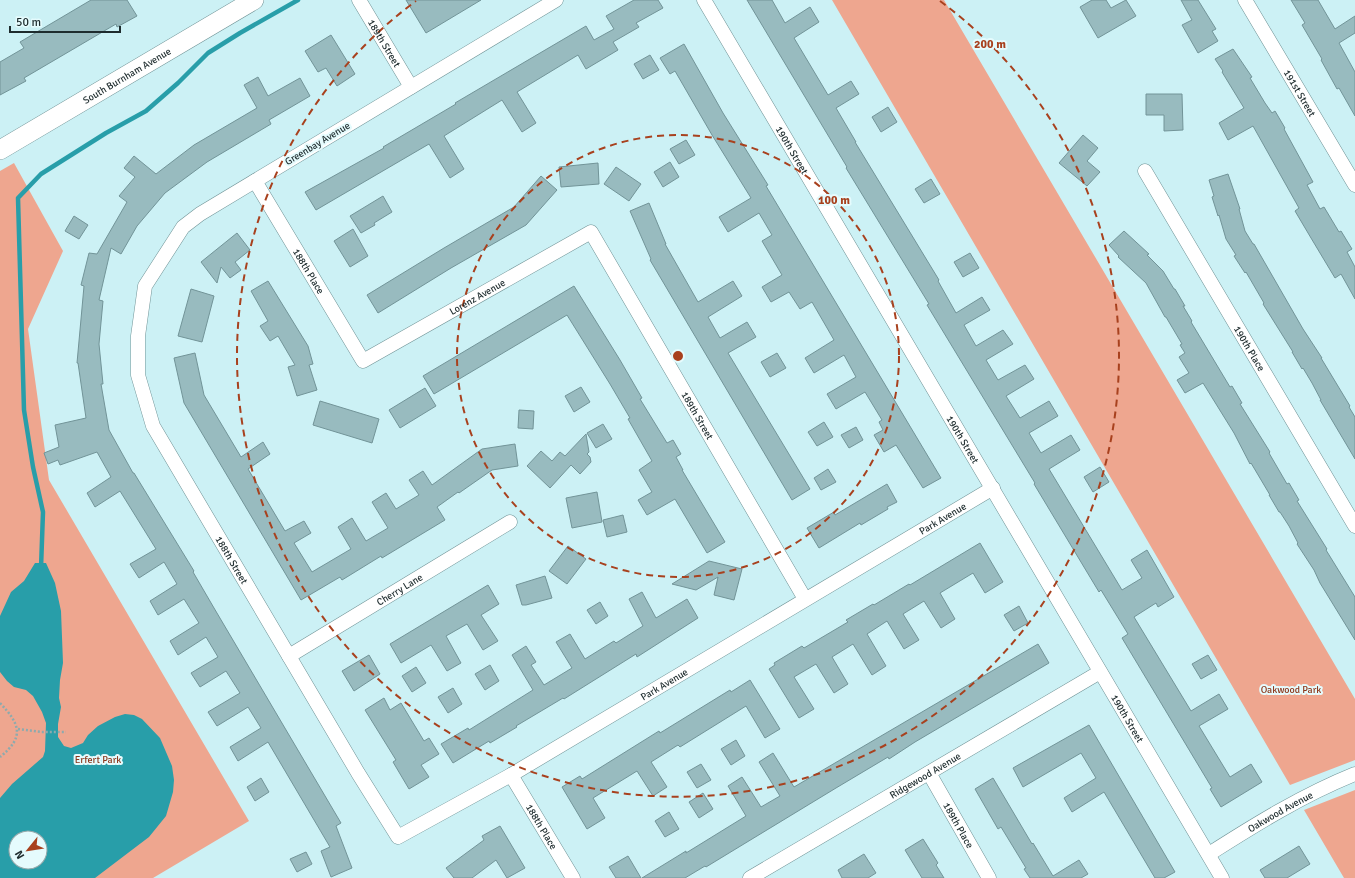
<svg xmlns="http://www.w3.org/2000/svg" width="1355" height="878" viewBox="0 0 1355 878" font-family="Signika,sans-serif">
<style>
.green{fill:#eea68f;fill-rule:evenodd}
.water{fill:#289ea9;fill-rule:evenodd}
.lines{fill:none;stroke-linecap:round;stroke-linejoin:round}
.stream{stroke:#289ea9;stroke-width:4.5}
.building{fill:#98bbbf;stroke:#729498}
.street-casing{stroke:#709396;stroke-width:15}
.secondary-casing{stroke:#709396;stroke-width:20}
.path{stroke:#8daaad;stroke-width:2.5;stroke-dasharray:2 2;stroke-linecap:butt}
.street{stroke:#fff;stroke-width:14}
.secondary{stroke:#fff;stroke-width:19}
.ring{fill:none;stroke:#a8411e;stroke-width:2;stroke-dasharray:7 5}
.labels{text-anchor:middle;stroke-width:4;stroke-linejoin:round;paint-order:stroke}
.street-label{font-size:10px;fill:#1e2c2e;stroke:#e5fbfd}
.park-label{font-size:10px;fill:#8c361a;stroke:#e5fbfd}
.centre{fill:#a8411e;stroke:#e5fbfd;stroke-width:2}
.ring-label{font-size:12px;text-anchor:middle;font-weight:bold;fill:#a8411e;stroke:#e5fbfd;stroke-width:4;stroke-linejoin:round;paint-order:stroke}
</style>
<rect width="100%" height="100%" fill="#ccf1f5"/>
<path class="green" d="M832,0H944L1355,699V760L1290,785Z
M14,163L63,251L28,329L49,480L249,821L153,878H0V171ZM16,838H40V862H16Z
M1355,790V878H1344L1304,810Z"/>
<path class="water" d="M35,563H46L55,583L61,611L63,663L60,680L59,698L61,707L58,724V737L64,746L71,748L83,743L88,735L98,726L115,717L125,714L134,715L142,719L160,738L172,766L174,780L173,792L166,816L149,837L95,878H0V798L12,784L43,757L45,751L46,723L42,712L33,696L26,690L14,687L7,681L0,672V616L11,592L24,581ZM16,838H40V862H16Z"/>
<g class="lines">
<path class="stream" d="M41,568L43,512L33,467L24,410L18,198L41,174L106,133L146,111L178,83L208,53L240,33L298,0"/>
</g>
<path class="building" d="M91,0H127L137,16L117,27L116,24L24,78L26,81L0,95V62L24,48L20,42Z
M406,0H481L426,33Z
M634,0H658L663,8L636,23L639,27L613,42L618,50L586,69L578,55L517,92L536,123L522,132L502,100L444,136L464,169L450,178L429,144L316,210L305,192L384,148L383,147L456,104L455,103L586,26L594,40L614,29L606,16Z
M747,0H772L785,23L810,7L819,22L794,38L828,95L851,81L859,94L836,108L856,142H855L939,280L938,281L956,313L982,297L990,310L964,325L976,346L1003,330L1013,344L986,360L998,380L1025,365L1034,379L1006,396L1020,418L1049,401L1058,416L1029,433L1041,453L1071,435L1080,450L1049,469L1122,590L1142,578L1131,560L1147,550L1174,597L1158,607L1156,603L1134,617L1191,711L1219,694L1228,709L1199,726L1230,777L1251,764L1262,782L1221,807L1210,789L1212,788L1122,638L1128,634L1101,590L1099,592L1034,484L1035,483L927,305L929,304L846,168L847,167Z
M1092,0H1106L1111,8L1126,0L1136,16L1098,38L1080,7Z
M1181,0H1198L1216,29L1212,31L1218,41L1198,53L1182,25L1192,20Z
M1291,0H1318L1335,29L1355,16V33L1339,43L1355,72V116L1339,88L1337,89L1321,60L1322,59L1302,25L1305,23Z
M331,35L355,74L337,86L326,68L318,72L305,51Z
M684,44L723,113L768,185L766,186L941,478L923,488L896,445L884,452L874,435L883,430L879,422L882,420L865,392L836,409L827,394L856,377L844,355L814,373L805,358L834,340L812,302L800,309L789,292L771,302L762,287L782,275L762,241L772,235L759,213L728,232L719,217L751,198L712,135L675,71L670,74L660,58Z
M1233,49L1252,77L1250,78L1265,103L1272,113L1275,111L1285,128L1284,129L1313,182L1307,185L1320,209L1324,207L1339,232L1341,231L1352,249L1347,252L1355,267V299L1341,274L1335,278L1311,238L1295,211L1299,208L1253,126L1228,140L1219,123L1244,108L1222,72L1223,71L1215,59Z
M650,55L659,70L643,79L634,64Z
M258,77L268,96L300,78L310,96L269,120L271,124L207,162L165,193L137,226L121,254L111,248L99,300L103,301L99,344L103,384H101L109,430L133,473H134L194,571L193,572L214,608L341,823L336,826L352,868L331,877L321,851L330,847L268,742L238,761L230,747L261,728L248,707L217,726L208,712L240,693L226,671L200,687L191,673L218,657L206,637L178,655L170,641L199,623L184,599L158,615L150,601L177,584L164,562L139,578L130,564L156,549L120,491L95,507L87,493L111,477L97,452L60,465L58,460L48,464L44,453L59,447L55,425L86,418L78,363H77L84,286L81,285L89,253L97,254L127,202L119,196L135,177L124,168L134,156L156,174L194,145L257,108L244,85Z
M1146,94H1182L1183,130L1164,131V115H1146Z
M888,107L897,122L881,132L872,117Z
M1083,135L1098,148L1087,161L1100,172L1087,186L1059,163Z
M686,140L695,155L679,164L670,149Z
M670,162L679,177L663,187L654,172Z
M598,163L599,184L561,187L559,167Z
M616,167L641,184L629,201L604,184Z
M1228,174L1240,209H1239L1245,231L1253,244H1254L1303,329L1322,358H1321L1350,406L1349,407L1355,417V459L1320,400H1321L1312,383L1303,368L1302,369L1292,352H1293L1263,304L1264,303L1246,272L1245,273L1234,256L1236,255L1226,239L1219,215L1218,216L1212,197L1214,196L1209,180Z
M541,176L557,190L526,225L451,268L378,313L367,295L444,248L514,207Z
M931,179L940,194L924,203L915,189Z
M383,196L392,212L374,223L375,225L361,233L350,216Z
M649,203L666,244H665L698,302L733,281L742,296L708,317L720,338L747,322L756,337L728,353L810,489L792,500L650,260L651,259L630,211Z
M74,216L88,225L79,239L65,231Z
M353,229L368,256L350,267L334,241Z
M1124,231L1149,254L1147,255L1163,271L1174,289H1175L1185,306H1183L1192,321L1191,322L1230,387L1232,386L1242,403L1240,404L1270,452L1269,453L1287,484L1289,483L1299,500L1297,501L1327,549L1326,550L1355,597V640L1320,583L1314,570L1297,544L1298,543L1289,526L1280,512H1279L1269,495H1270L1251,463L1250,464L1234,433L1203,383L1185,393L1177,380L1189,373L1179,357L1185,353L1180,345L1182,344L1166,317H1165L1146,283L1118,257L1119,256L1109,245Z
M237,233L250,250L235,262L241,270L230,278L221,267L217,283L201,262Z
M970,253L979,268L963,277L954,262Z
M268,281L308,346L313,364L309,365L317,390L297,396L288,367L295,365L278,336L270,341L260,326L268,321L251,291Z
M574,286L620,360L642,398L640,399L667,443L673,440L681,454L676,457L683,470H682L725,542L707,553L675,499L647,515L638,500L652,492L639,470L652,461L628,419L630,418L610,384L567,315L434,394L423,376Z
M191,289L214,296L202,342L178,336Z
M195,353L204,395L241,457L263,442L270,454L248,469L285,531L304,521L311,533L294,543L312,572L351,549L338,527L352,518L366,541L388,528L372,502L386,493L396,509L419,495L409,480L423,471L432,485L482,449L515,444L518,466L492,470L459,493L458,492L437,507L445,520L382,558L381,556L342,580L340,577L301,600L184,403L174,358Z
M777,353L786,368L770,377L761,362Z
M581,387L590,402L574,412L565,396Z
M425,388L436,406L400,428L389,410Z
M320,401L379,419L372,443L313,425Z
M519,410L534,411L533,429L518,428Z
M824,422L833,437L817,446L808,432Z
M603,424L612,439L596,448L587,433Z
M856,427L863,440L849,448L841,435Z
M586,434L589,452L587,454L590,457L591,462L580,474L571,465L550,488L527,466L541,451L552,461L560,452L565,456Z
M1100,467L1109,482L1093,492L1084,477Z
M828,469L836,482L821,490L814,478Z
M887,484L897,502L887,507L888,509L861,525L860,523L819,548L807,528L834,512L835,515Z
M597,492L602,522L572,528L566,498Z
M623,515L627,532L607,537L603,520Z
M980,543L1003,582L985,593L973,573L940,593L955,619L941,628L924,601L903,614L919,640L904,649L887,621L867,634L886,666L872,675L853,644L832,657L848,684L834,693L816,664L794,677L814,709L799,718L769,669L775,665L774,663L802,646L804,648L848,622L846,620L873,604L874,605L909,584L910,585Z
M568,546L586,559L567,584L549,571Z
M709,561L742,569L734,600L714,595L718,577L696,590L672,584Z
M545,576L552,598L526,605H522L516,585Z
M488,585L499,604L481,615L498,641L483,650L467,624L446,636L461,663L447,671L431,645L401,663L390,644Z
M642,592L656,618L687,599L698,618L637,657L636,654L564,699L563,698L516,726L517,727L490,743L489,741L453,763L441,744L468,728L469,730L533,690L512,655L526,646L536,662L531,665L544,685L572,668L556,642L570,634L585,659L614,641L616,643L643,626L629,599Z
M600,602L608,616L596,624L587,610Z
M1019,606L1028,623L1014,631L1004,615Z
M1038,644L1049,663L915,742L889,759L888,757L836,788L706,867L705,866L685,878H642L686,851V853L746,816L728,786L742,777L761,807L780,796L759,762L773,753L794,787Z
M369,655L380,674L354,691L342,671Z
M1208,655L1217,670L1201,679L1192,664Z
M490,665L499,681L485,690L475,674Z
M416,667L426,683L412,692L402,676Z
M750,680L780,729L765,738L746,706L680,747L678,745L651,762L667,787L653,796L637,771L593,798L605,818L587,829L562,787L580,776L582,779L659,731L660,733L730,690L731,692Z
M453,688L462,704L448,713L438,697Z
M384,698L390,710L401,703L424,741L429,738L439,754L421,765L429,777L409,789L393,762L396,760L365,710Z
M1089,725L1175,872L1164,878H1155L1104,792L1072,812L1064,798L1096,778L1081,753L1023,787L1013,768Z
M736,740L745,756L731,765L721,749Z
M701,764L711,780L697,788L687,772Z
M261,778L269,792L255,801L247,787Z
M993,778L1032,844L1033,843L1053,876L1079,860L1088,874L1081,878H1030L1024,869L1026,868L1001,827L998,829L975,789Z
M703,793L713,809L699,818L689,802Z
M669,812L679,829L665,837L655,821Z
M500,826L525,868L507,878L496,860L472,878H454L446,868L484,840L482,836Z
M923,839L938,863L936,865L944,878H922L905,850Z
M1299,846L1310,864L1287,878H1265L1260,870Z
M306,852L312,864L297,872L290,859Z
M864,854L876,873L868,878H842L838,870Z
M628,856L641,878H616L609,867Z"/>
<g class="lines">
<defs>
<g id="street">
<path id="s1" d="M359,0L411,87"/>
<path id="s2" d="M556,0L200,214L183,227L145,286L138,336V375L153,426L358,773L398,837L511,775L993,488"/>
<path id="s3" d="M704,0L1222,878"/>
<path id="s4" d="M1245,0L1355,185"/>
<path id="s5" d="M1145,171L1355,526"/>
<path id="s6" d="M255,181L363,361L591,232L805,599"/>
<path id="s7" d="M289,656L510,522"/>
<path id="s8" d="M929,773L989,878"/>
<path id="s9" d="M511,775L573,878"/>
<path id="s10" d="M1209,854C1256,824 1303,795 1355,774"/>
<path id="s11" d="M750,878L1100,672"/>
</g>
<g id="secondary">
<path id="s12" d="M0,150L254,0"/>
</g>
</defs>
<use href="#street" class="street-casing"/>
<use href="#secondary" class="secondary-casing"/>
<path class="path" d="M0,703C20,724 25,737 0,757
M18,729L41,732H66"/>
<use href="#street" class="street"/>
<use href="#secondary" class="secondary"/>
</g>
<g class="ring">
<circle cx="678" cy="356" r="221"/>
<path d="M940 1A441 441 0 1 1 416 1"/>
</g>
<g class="labels">
<g class="street-label">
<text dy="4" stroke="none"><textPath href="#s1" startOffset="50">189th Street</textPath></text>
<text dy="4" stroke="none"><textPath href="#s12" startOffset="147">South Burnham Avenue</textPath></text>
<text dy="4" stroke="none"><textPath href="#s4" startOffset="108">191st Street</textPath></text>
<text transform="translate(317 143) rotate(-31)" y="4">Greenbay Avenue</text>
<text dy="4" stroke="none"><textPath href="#s3" startOffset="174">190th Street</textPath></text>
<text dy="4" stroke="none"><textPath href="#s6" startOffset="105">188th Place</textPath></text>
<text dy="4" stroke="none"><textPath href="#s6" startOffset="341">Lorenz Avenue</textPath></text>
<text dy="4" stroke="none"><textPath href="#s5" startOffset="206">190th Place</textPath></text>
<text dy="4" stroke="none"><textPath href="#s6" startOffset="684">189th Street</textPath></text>
<text dy="4" stroke="none"><textPath href="#s3" startOffset="510">190th Street</textPath></text>
<text dy="4" stroke="none"><textPath href="#s2" startOffset="1759">Park Avenue</textPath></text>
<text dy="4" stroke="none"><textPath href="#s2" startOffset="805">188th Street</textPath></text>
<text dy="4" stroke="none"><textPath href="#s7" startOffset="129">Cherry Lane</textPath></text>
<text dy="4" stroke="none"><textPath href="#s2" startOffset="1435">Park Avenue</textPath></text>
<text dy="4" stroke="none"><textPath href="#s3" startOffset="834">190th Street</textPath></text>
<text dy="4" stroke="none"><textPath href="#s11" startOffset="203">Ridgewood Avenue</textPath></text>
<text dy="4" stroke="none"><textPath href="#s10" startOffset="83">Oakwood Avenue</textPath></text>
<text dy="4" stroke="none"><textPath href="#s9" startOffset="60">188th Place</textPath></text>
<text dy="4" stroke="none"><textPath href="#s8" startOffset="60">189th Place</textPath></text>
</g>
<g class="park-label">
<text x="1291" y="693">Oakwood Park</text>
<text x="98" y="763">Erfert Park</text>
</g>
</g>
<circle cx="678" cy="356" r="6" class="centre"/>
<g class="ring-label">
<text x="990" y="48">200 m</text>
<text x="834" y="204">100 m</text>
</g>
<g transform="translate(28 850) rotate(240)"><circle r="19" fill="#e5fbfd" stroke="#95a8aa"/>
<path d="M0-3L7 15L0 10L-7 15Z" fill="#a8411e"/>
<text y="-6" font-size="11" font-weight="bold" text-anchor="middle" fill="#1e2c2e">N</text>
</g>
<path d="M10 26v6h110v-6" fill="none" stroke="#1e2c2e" stroke-width="2"/>
<text x="16" y="26" font-size="12" fill="#1e2c2e" stroke="#e5fbfd" stroke-width="3" paint-order="stroke">50 m</text>
</svg>
